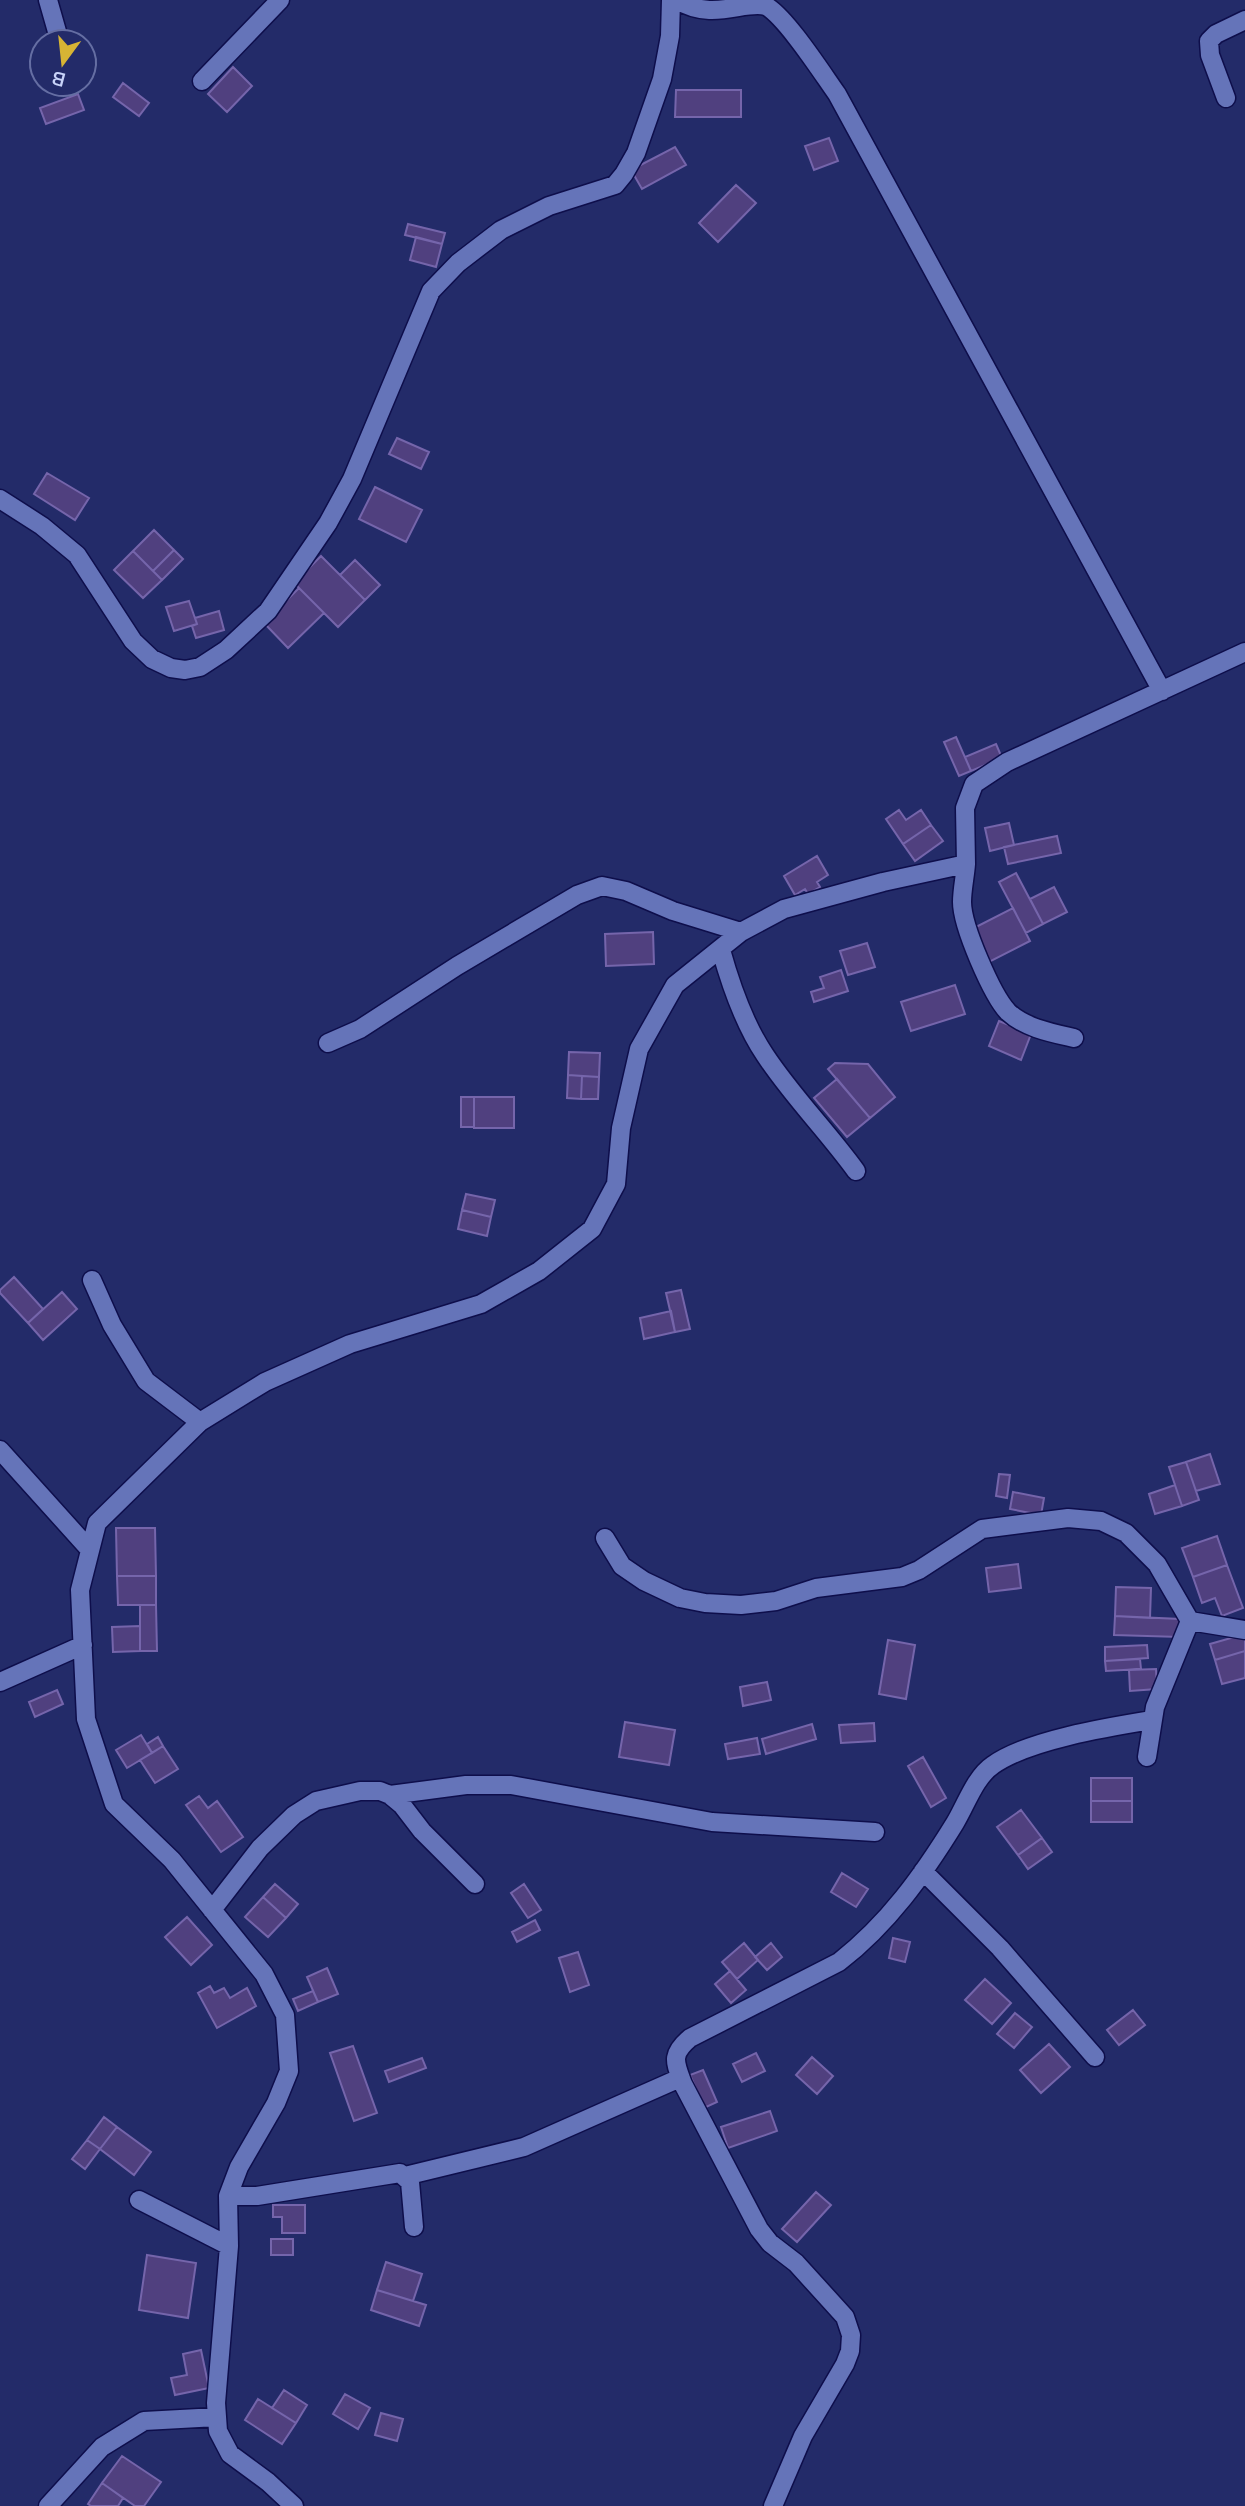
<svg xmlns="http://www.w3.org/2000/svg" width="1245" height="2506" viewBox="0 0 1245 2506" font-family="Mulish,sans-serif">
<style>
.building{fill:#50407f;stroke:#7565ab;stroke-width:2}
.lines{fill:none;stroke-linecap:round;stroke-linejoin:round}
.minor-casing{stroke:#0e0e4b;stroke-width:21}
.minor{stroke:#6574b9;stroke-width:18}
</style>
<rect width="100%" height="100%" fill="#232b69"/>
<path class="building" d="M233,67L252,86L227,112L208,94Z
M123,83L149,103L139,116L113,97Z
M676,90H741V117H675Z
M78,94L84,110L46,124L40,108Z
M829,138L838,161L814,170L805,146Z
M675,147L686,165L642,189L631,170Z
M736,185L756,203L718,242L699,223Z
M408,224L445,233L442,244L405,235Z
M416,237L442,244L436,267L410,260Z
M397,438L429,452L421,469L389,454Z
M47,473L89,498L75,520L34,494Z
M375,487L422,510L406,542L359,519Z
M154,530L174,550L153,571L133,551Z
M174,550L183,559L162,580L153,571Z
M133,551L162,580L143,598L114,570Z
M321,556L365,600L338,627L294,583Z
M355,560L380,585L365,600L340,575Z
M299,588L324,613L288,648L264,623Z
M189,601L197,624L174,631L166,607Z
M219,611L224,630L196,638L192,626L197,624L195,618Z
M956,737L971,771L959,776L944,742Z
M996,744L1002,758L971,771L965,757Z
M899,810L906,820L921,810L931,825L903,844L886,819Z
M1009,823L1014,845L990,851L985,828Z
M931,825L943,841L915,861L903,844Z
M1057,836L1061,853L1008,864L1004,847Z
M817,856L828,875L817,882L820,887L808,894L805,889L795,895L784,876Z
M1016,873L1043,924L1026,933L999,882Z
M1054,887L1067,912L1043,924L1030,899Z
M1013,908L1030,941L989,962L972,929Z
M653,932L654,964L606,966L605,934Z
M867,943L875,967L848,975L840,951Z
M841,970L848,991L814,1002L811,992L824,988L820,977Z
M955,985L965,1014L911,1031L901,1002Z
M999,1021L1031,1034L1021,1060L989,1046Z
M569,1052L600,1053L599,1077L568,1075Z
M835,1063L868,1064L895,1097L870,1118L828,1069Z
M568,1075L582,1076L581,1099L567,1098Z
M582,1076L599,1077L598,1099H581Z
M837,1079L870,1118L847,1137L814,1098Z
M461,1097H474V1127H461Z
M474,1097H514V1128H474Z
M466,1194L495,1200L491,1217L462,1210Z
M462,1210L491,1217L487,1236L458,1229Z
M14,1277L43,1309L28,1323L0,1293V1290Z
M681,1290L690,1329L675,1332L666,1293Z
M62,1292L77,1309L43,1340L28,1323Z
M671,1311L675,1332L644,1339L640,1318Z
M1210,1454L1220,1484L1196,1491L1186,1462Z
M1186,1462L1199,1500L1182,1506L1169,1467Z
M999,1474L1010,1475L1007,1498L996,1496Z
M1175,1485L1182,1506L1155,1514L1149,1494Z
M1013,1492L1044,1498L1041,1515L1010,1509Z
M116,1528H155L156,1576H117Z
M1217,1536L1227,1565L1193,1577L1182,1548Z
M1018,1564L1021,1588L989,1592L986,1568Z
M1227,1565L1243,1608L1222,1616L1215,1598L1202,1603L1193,1577Z
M117,1576H156V1605H118Z
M1116,1587L1151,1588L1150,1618L1115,1616Z
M140,1605H156L157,1651H140Z
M1115,1616L1180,1619V1637L1114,1635Z
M140,1626V1651L113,1652L112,1627Z
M1245,1634V1651L1215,1660L1210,1644Z
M888,1640L915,1645L906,1699L879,1694Z
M1147,1645L1148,1658L1105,1661V1647Z
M1245,1651V1678L1222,1684L1215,1660Z
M1140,1659L1141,1669L1106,1671L1105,1661Z
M1156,1669L1157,1689L1130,1691L1129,1670Z
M767,1682L771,1700L743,1706L740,1687Z
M57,1690L63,1704L35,1717L29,1702Z
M625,1722L675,1730L669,1765L619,1757Z
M874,1723L875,1741L841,1743L839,1725Z
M812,1724L816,1739L766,1754L762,1739Z
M141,1735L152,1753L127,1768L116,1750Z
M158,1737L163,1746L152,1753L147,1744Z
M757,1738L760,1754L728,1759L725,1744Z
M163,1746L178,1769L155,1783L140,1760Z
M923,1757L946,1798L931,1807L908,1766Z
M1091,1778H1132V1801H1091Z
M199,1796L208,1808L217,1801L243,1837L221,1852L186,1805Z
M1091,1801H1132V1822H1091Z
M1021,1810L1042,1838L1018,1855L997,1827Z
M1042,1838L1052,1852L1028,1869L1018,1855Z
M842,1873L868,1889L856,1907L831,1892Z
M275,1884L298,1904L286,1918L263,1897Z
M524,1884L541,1910L528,1918L511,1893Z
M263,1897L286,1918L268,1937L245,1917Z
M187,1917L212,1945L191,1965L165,1937Z
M535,1920L540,1930L517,1942L512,1932Z
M893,1938L910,1942L905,1962L889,1958Z
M744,1943L758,1960L737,1979L722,1962Z
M771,1943L782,1957L767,1970L755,1957Z
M578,1952L589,1985L570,1992L559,1958Z
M327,1968L338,1994L318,2002L307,1977Z
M730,1971L746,1990L731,2003L715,1984Z
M985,1979L1011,2003L992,2024L965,2000Z
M210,1986L214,1993L224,1988L230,1998L247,1988L256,2006L217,2028L198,1993Z
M313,1991L318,2002L298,2011L293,1999Z
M1133,2010L1145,2025L1119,2045L1107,2030Z
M1015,2013L1032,2027L1014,2048L997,2034Z
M1049,2044L1070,2067L1041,2093L1020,2070Z
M353,2046L377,2113L354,2121L330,2053Z
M756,2053L765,2071L742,2082L733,2064Z
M812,2057L833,2076L817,2094L796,2075Z
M422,2058L426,2068L389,2082L385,2071Z
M703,2070L717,2102L704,2108L690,2075Z
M770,2111L777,2131L728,2148L721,2127Z
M104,2117L117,2127L100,2149L87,2140Z
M117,2127L151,2152L134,2175L100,2149Z
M87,2140L100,2149L85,2169L72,2159Z
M816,2192L831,2205L797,2242L782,2229Z
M273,2205H305V2233H282V2217H273Z
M271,2239H293V2255H271Z
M147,2255L196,2263L188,2318L139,2310Z
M386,2262L422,2274L413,2301L377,2290Z
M377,2290L426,2305L419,2326L371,2310Z
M201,2350L209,2388L175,2395L171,2378L187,2375L183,2354Z
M284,2390L307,2405L296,2423L272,2408Z
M345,2394L370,2408L358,2429L333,2414Z
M258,2399L296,2423L282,2444L245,2420Z
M381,2413L403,2419L397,2441L375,2435Z
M122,2456L161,2482L144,2506H135L102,2483Z
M102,2483L123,2498L118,2506H91L88,2504Z"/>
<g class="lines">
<defs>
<path id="minor" d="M48,0L60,42
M677,0C713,22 744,0 766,6C786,17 822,73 837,94L1162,691
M202,81L280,0
M1226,98L1210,55L1209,41L1216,34L1245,20
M0,499L42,526L77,555L133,641L152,659L171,668L185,670L200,667L226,650L268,611L328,523L352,479L431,291L458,263L501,230L549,206L615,185L624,174L636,153L662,79L670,36L671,0
M966,864C965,877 962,890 962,902C962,926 992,995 1008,1012C1025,1028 1052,1033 1074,1038
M721,950C731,986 744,1024 765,1055C792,1096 827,1131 856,1171
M328,1043L360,1029L457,966L577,895L602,886L626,891L673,911L741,932
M92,1280L112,1325L146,1381L200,1422
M0,1450L90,1550
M605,1538L622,1566L644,1581L680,1598L705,1603L741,1605L776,1601L816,1588L902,1577L919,1570L982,1529L1068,1518L1101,1521L1126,1533L1157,1564L1190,1621L1245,1630
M0,1682L83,1645
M1147,1757L1155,1707L1190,1621
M390,1795L466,1785H511L712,1822L875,1832
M923,1871L1000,1948L1095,2057
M212,1910L260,1848L294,1815L316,1801L360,1791H380L390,1795L402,1805L422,1831L475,1884
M405,2176L524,2147L680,2078
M228,2196H257L400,2173L410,2182L414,2227
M139,2200L229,2246
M48,2506L102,2447L144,2421L217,2417
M294,2506L268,2482L230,2454L218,2431L216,2403L229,2246L228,2196L239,2167L276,2103L289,2071L285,2015L264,1974L172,1860L114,1804L86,1719L80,1590L97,1523L200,1422L265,1382L350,1344L481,1304L539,1271L592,1229L616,1184L621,1128L639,1049L675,985L741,932L784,909L883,882L966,864L965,808L974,784L1007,762L1245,652
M773,2506L803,2436L845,2364L850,2351L851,2335L845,2317L796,2263L770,2243L759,2229L683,2084C675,2062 670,2055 690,2038L839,1962C888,1924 923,1875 955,1823C966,1805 975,1777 993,1765C1028,1740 1109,1727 1152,1720"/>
</defs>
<use href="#minor" class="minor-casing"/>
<use href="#minor" class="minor"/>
</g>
<g transform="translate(63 63) rotate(195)"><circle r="33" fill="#232b69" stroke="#656ea3" stroke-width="2"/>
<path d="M0-5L12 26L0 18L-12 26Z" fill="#d7b434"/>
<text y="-10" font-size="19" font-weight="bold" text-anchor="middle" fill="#c8d3f9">B</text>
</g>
</svg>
